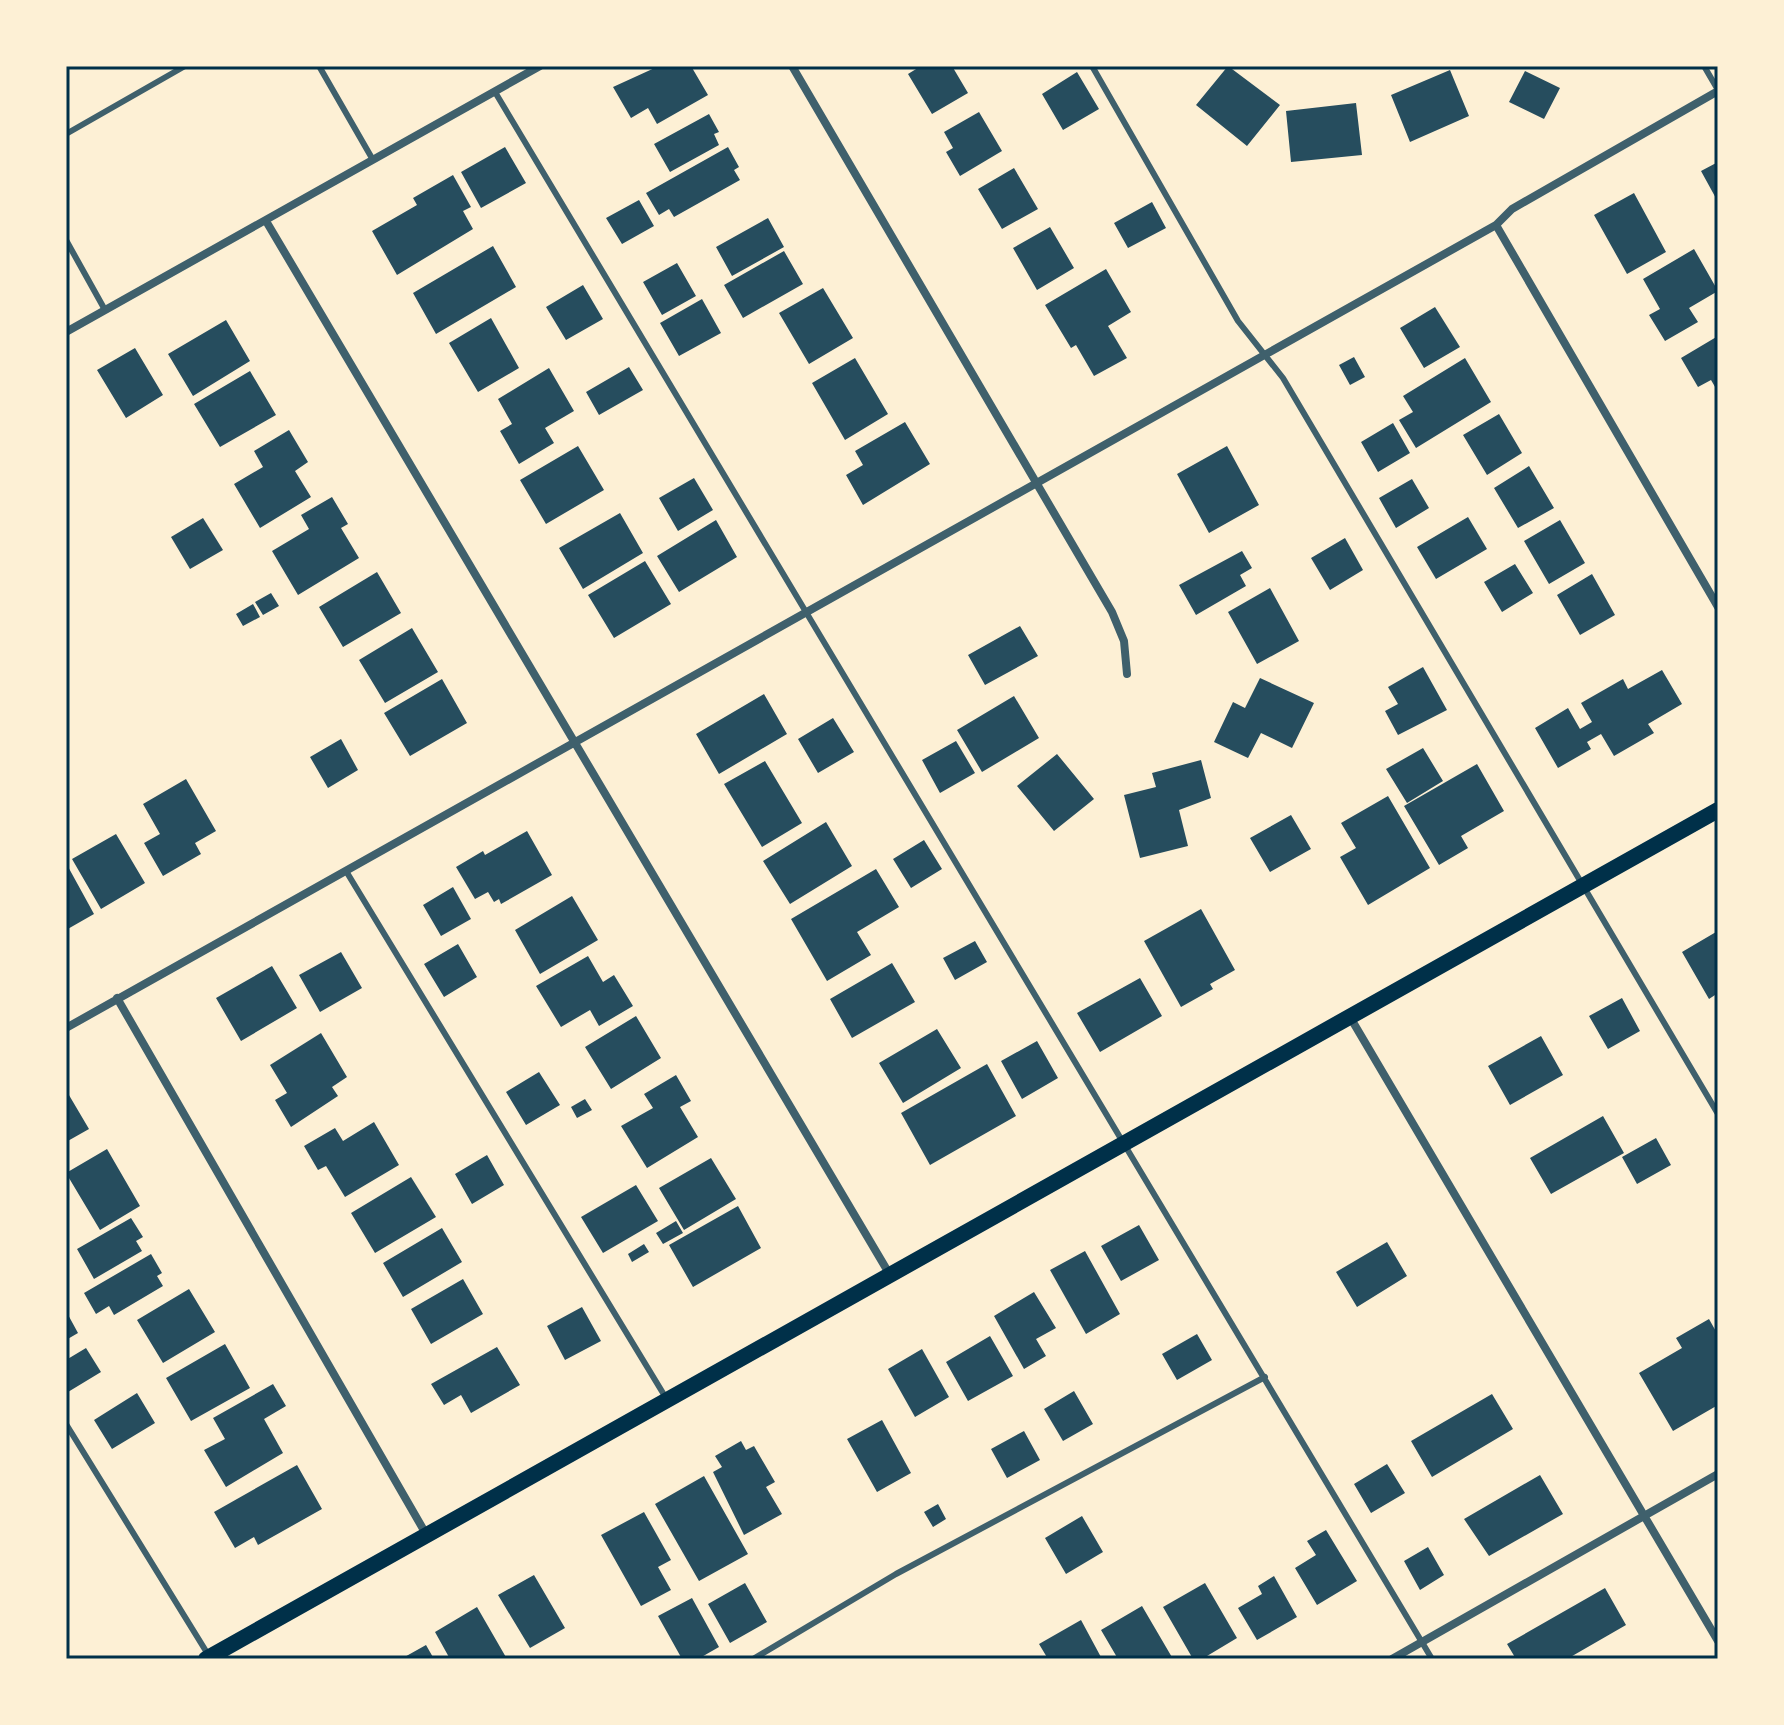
<svg xmlns="http://www.w3.org/2000/svg" width="1784" height="1725" viewBox="0 0 1784 1725" font-family="'Varela Round',sans-serif">
<style>
.building{fill:#264d5e}
.lines{fill:none;stroke-linecap:round;stroke-linejoin:round}
.service{stroke:#3f606c;stroke-width:6}
.minor{stroke:#3f606c;stroke-width:8}
.secondary{stroke:#003049;stroke-width:16}
.neatline{fill:none;stroke:#003049;stroke-width:3}
</style>
<rect width="100%" height="100%" fill="#fdf0d5"/>
<path class="building" d="M659,66H691L708,95L657,124L648,108L631,118L613,87Z
M921,66H952L968,93L932,114L908,74Z
M1228,66L1280,105L1247,146L1196,105Z
M1450,70L1469,116L1410,142L1391,95Z
M1525,71L1560,88L1544,119L1509,102Z
M1077,72L1099,109L1063,130L1042,94Z
M1356,103L1362,155L1291,162L1286,111Z
M979,112L1002,151L960,176L946,152L953,148L944,132Z
M709,114L719,132L714,134L719,145L670,172L654,144Z
M505,147L526,183L481,208L461,172Z
M728,147L739,167L734,170L740,180L674,217L669,209L659,215L646,193Z
M1718,162V202L1701,171Z
M1014,168L1038,209L1002,229L978,189Z
M453,175L471,207L463,211L473,229L397,275L372,231L417,205L413,198Z
M1634,193L1666,252L1627,274L1594,215Z
M639,200L654,226L622,244L606,218Z
M1152,202L1166,228L1128,248L1114,223Z
M768,218L784,247L732,276L716,247Z
M1050,227L1074,268L1037,290L1013,248Z
M493,246L516,287L436,334L413,293Z
M1694,249L1718,291L1689,308L1698,322L1665,341L1649,315L1660,309L1643,279Z
M784,251L803,284L743,318L724,285Z
M677,263L696,296L662,315L643,282Z
M1106,269L1131,312L1108,326L1127,358L1094,376L1076,345L1071,348L1045,305Z
M583,285L603,319L566,340L546,307Z
M823,288L853,338L809,364L779,313Z
M702,299L721,333L679,356L660,323Z
M1435,307L1460,347L1424,368L1400,328Z
M491,318L519,368L478,392L449,343Z
M226,320L250,361L193,396L168,354Z
M1718,336V392L1711,380L1698,387L1681,358Z
M135,348L163,395L126,418L97,370Z
M1354,357L1365,377L1350,385L1339,365Z
M855,358L888,414L845,440L812,383Z
M1465,358L1491,402L1416,448L1399,420L1413,412L1403,396Z
M629,367L643,390L599,415L586,392Z
M549,368L574,411L545,428L554,443L519,464L500,431L512,424L498,399Z
M250,371L276,415L220,447L194,404Z
M1499,414L1522,453L1487,475L1463,435Z
M905,422L930,464L863,505L846,475L863,465L855,451Z
M1393,423L1410,453L1378,472L1361,442Z
M289,430L308,462L295,471L311,497L260,528L234,484L263,467L254,451Z
M578,446L604,490L546,524L520,480Z
M1227,446L1259,505L1209,533L1177,474Z
M1529,466L1554,508L1518,528L1494,488Z
M694,478L713,510L678,531L659,498Z
M1412,479L1429,508L1396,528L1379,498Z
M332,497L348,524L341,528L359,558L298,595L272,551L309,529L301,515Z
M620,513L643,553L583,589L559,548Z
M1468,517L1487,549L1436,579L1417,547Z
M203,518L223,550L190,569L171,537Z
M716,520L737,557L679,592L657,556Z
M1560,520L1585,563L1549,584L1524,541Z
M1345,538L1363,570L1330,590L1311,558Z
M1242,551L1252,568L1240,575L1246,586L1196,615L1179,585Z
M645,561L671,604L614,638L588,595Z
M1515,564L1533,593L1502,612L1484,582Z
M377,572L401,613L343,647L319,607Z
M1592,574L1615,615L1580,635L1557,595Z
M1270,588L1299,641L1257,664L1228,612Z
M271,593L279,606L263,615L255,602Z
M253,604L260,617L243,626L236,614Z
M1020,626L1038,656L985,685L968,655Z
M412,628L438,672L385,703L359,660Z
M1423,667L1447,710L1398,735L1385,711L1398,704L1388,687Z
M1662,670L1682,704L1648,724L1654,733L1614,756L1601,734L1587,742L1591,749L1558,768L1535,728L1568,708L1580,729L1592,722L1581,703L1623,679L1628,689Z
M1260,678L1314,703L1292,748L1261,733L1248,758L1214,742L1233,702L1245,708Z
M442,679L467,723L410,756L384,713Z
M764,694L787,734L719,774L696,734Z
M1014,696L1039,738L982,772L957,730Z
M833,718L854,752L818,773L798,739Z
M341,739L358,770L328,788L310,757Z
M956,741L975,773L940,793L922,760Z
M1423,748L1443,781L1407,803L1386,769Z
M1057,754L1094,799L1054,831L1017,786Z
M1201,760L1211,798L1179,810L1188,846L1140,858L1124,795L1156,787L1152,773Z
M765,761L802,823L762,847L724,784Z
M1477,764L1504,811L1461,836L1468,848L1439,865L1404,806Z
M186,779L216,831L195,843L201,854L163,876L144,843L160,834L143,804Z
M1388,796L1430,868L1368,905L1340,857L1356,848L1341,823Z
M1291,815L1311,849L1270,872L1250,838Z
M826,822L852,866L790,904L763,861Z
M527,831L552,875L501,904L499,899L494,902L488,892L475,899L456,867L483,851L485,855Z
M116,834L145,883L101,909L72,859Z
M924,840L942,869L911,888L893,859Z
M66,863L94,914L66,930Z
M876,869L899,907L857,932L871,955L827,981L791,919Z
M453,887L471,919L441,936L423,905Z
M572,896L598,940L540,974L515,930Z
M1201,909L1235,970L1210,984L1213,989L1181,1007L1144,941Z
M1716,932L1718,993L1709,999L1682,952Z
M975,941L987,962L955,980L943,958Z
M458,944L477,977L444,997L424,964Z
M341,952L362,988L320,1012L299,975Z
M588,956L603,982L614,975L633,1006L599,1026L590,1010L561,1027L536,986Z
M892,963L915,1002L852,1038L830,999Z
M272,966L297,1008L241,1041L216,998Z
M1140,978L1162,1016L1100,1052L1077,1013Z
M1622,998L1640,1031L1608,1049L1589,1016Z
M636,1016L661,1058L611,1089L585,1047Z
M937,1029L961,1068L903,1103L879,1063Z
M321,1033L347,1077L332,1087L338,1096L291,1127L275,1100L287,1093L270,1065Z
M1541,1036L1563,1075L1510,1105L1488,1066Z
M1037,1041L1058,1078L1022,1099L1001,1061Z
M987,1064L1016,1116L930,1165L901,1113Z
M539,1072L560,1105L526,1125L506,1092Z
M676,1075L691,1101L680,1107L698,1137L647,1168L621,1126L653,1108L644,1094Z
M66,1090L89,1129L66,1142Z
M585,1099L592,1110L577,1118L571,1107Z
M1603,1116L1624,1153L1551,1194L1530,1158Z
M374,1122L399,1165L345,1197L326,1166L318,1170L304,1146L335,1128L343,1141Z
M1656,1138L1671,1165L1637,1184L1622,1157Z
M107,1149L140,1206L100,1230L66,1173Z
M487,1155L504,1185L472,1204L455,1174Z
M711,1158L736,1199L684,1230L659,1188Z
M411,1177L436,1217L375,1253L351,1213Z
M636,1185L658,1221L603,1253L581,1217Z
M738,1206L761,1248L693,1287L669,1245Z
M131,1218L143,1237L136,1241L142,1251L94,1279L77,1249Z
M676,1221L683,1233L663,1244L656,1233Z
M1139,1225L1159,1260L1121,1281L1101,1246Z
M442,1228L462,1262L403,1297L383,1263Z
M1387,1242L1407,1276L1357,1307L1336,1272Z
M644,1244L649,1252L632,1262L628,1254Z
M1085,1251L1120,1314L1086,1334L1050,1270Z
M151,1254L162,1273L157,1276L163,1286L114,1315L109,1306L96,1314L84,1293Z
M463,1279L483,1314L431,1344L411,1309Z
M189,1289L215,1332L163,1363L137,1320Z
M1034,1292L1056,1328L1036,1339L1046,1356L1024,1369L994,1316Z
M582,1307L601,1341L565,1360L547,1326Z
M66,1311L78,1333L66,1340Z
M1709,1319L1718,1335V1405L1673,1431L1639,1373L1682,1348L1676,1338Z
M1197,1334L1212,1360L1177,1380L1162,1354Z
M990,1336L1013,1376L968,1401L946,1362Z
M225,1344L250,1388L191,1421L166,1378Z
M497,1347L520,1385L471,1413L461,1395L444,1405L431,1384Z
M86,1348L101,1372L68,1392L66,1360Z
M922,1349L949,1397L915,1417L888,1369Z
M273,1384L286,1406L264,1419L283,1453L226,1487L204,1450L225,1439L213,1418Z
M1074,1391L1093,1424L1063,1441L1044,1409Z
M137,1393L155,1423L112,1449L94,1420Z
M1492,1394L1513,1429L1432,1477L1411,1441Z
M882,1420L911,1473L877,1492L847,1439Z
M1024,1431L1040,1460L1007,1478L991,1449Z
M741,1441L746,1450L754,1446L775,1482L766,1487L782,1514L744,1535L713,1472L722,1467L715,1456Z
M1387,1464L1405,1493L1371,1513L1354,1484Z
M297,1465L322,1509L258,1545L254,1537L235,1548L214,1512Z
M1540,1475L1563,1514L1489,1556L1464,1519Z
M704,1476L748,1554L699,1581L655,1504Z
M938,1504L946,1519L933,1527L924,1512Z
M644,1512L671,1560L658,1567L671,1590L641,1606L601,1535Z
M1082,1516L1103,1552L1066,1574L1045,1538Z
M1326,1530L1357,1581L1317,1605L1295,1568L1316,1555L1307,1541Z
M1428,1547L1444,1575L1420,1590L1404,1561Z
M534,1575L565,1628L530,1648L498,1595Z
M1274,1576L1297,1617L1257,1640L1238,1608L1262,1594L1258,1586Z
M745,1583L767,1622L730,1643L708,1604Z
M1205,1583L1237,1638L1202,1659H1193L1163,1607Z
M1605,1588L1626,1625L1567,1659H1516L1507,1644Z
M692,1598L719,1647L698,1659H682L658,1616Z
M1142,1606L1173,1659H1118L1101,1630Z
M477,1607L507,1659H450L435,1632Z
M1081,1620L1102,1659H1048L1039,1644Z
M426,1645L434,1659H401Z"/>
<g class="lines">
<path class="service" d="M319,66L373,160
M1092,66L1238,321L1283,378L1718,1114
M1704,66L1718,90
M495,92L1432,1659
M66,134L185,66
M66,240L105,310
M346,871L666,1398
M66,1424L209,1656
M753,1659L896,1574L1265,1377"/>
<path class="minor" d="M792,66L1112,612L1124,641L1127,674
M266,221L890,1275
M1496,225L1718,607
M66,332L540,66
M117,998L426,1534
M1350,1017L1718,1641
M66,1028L1496,225L1512,209L1718,91
M1392,1659L1718,1474"/>
<path class="secondary" d="M206,1659L1718,810"/>
</g>
<rect width="1784" height="1725" fill="none" stroke="#fdf0d5" stroke-width="136"/>
<rect x="68" y="68" width="1648" height="1589" class="neatline"/>
</svg>
